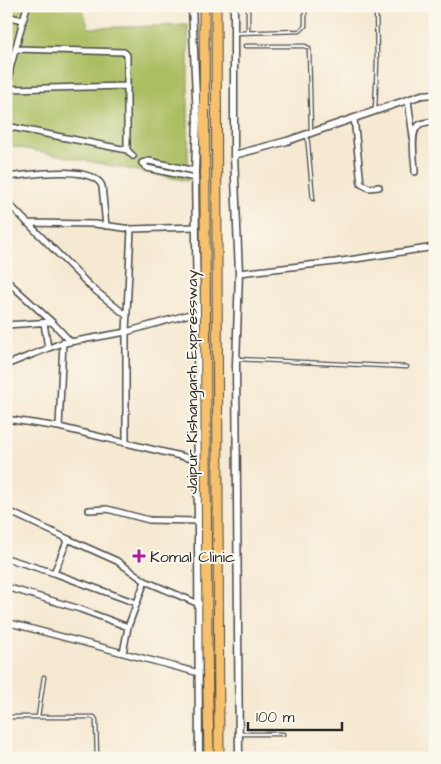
<svg xmlns="http://www.w3.org/2000/svg" width="441" height="764" viewBox="0 0 441 764" font-family="'Architects Daughter',sans-serif">
<style>
.green{fill:#abbe62;stroke:#6b7446}
.lines{fill:none;stroke-linecap:round;stroke-linejoin:round}
.minor-tunnel{stroke:#cdc3b1;stroke-width:5;stroke-dasharray:5 2.5;stroke-linecap:butt}
.service-casing{stroke:#494844;stroke-width:5}
.minor-casing{stroke:#494844;stroke-width:8}
.tertiary-casing{stroke:#494844;stroke-width:9}
.trunk-casing{stroke:#494844;stroke-width:11}
.service{stroke:#fff;stroke-width:2.5}
.minor{stroke:#fff;stroke-width:5}
.tertiary{stroke:#fff;stroke-width:6}
.trunk{stroke:#f7c06b;stroke-width:9}
.poi-dot{fill:#b5179e;stroke:#fbf7ec;stroke-width:2}
.labels{text-anchor:middle;stroke-width:4;stroke-linejoin:round;paint-order:stroke}
.street-label{font-size:16px;fill:#2b2b2b;stroke:#fbf7ec}
.poi-label{font-size:16px;fill:#2b2b2b;stroke:#fbf7ec;text-anchor:start}
</style>
<rect width="100%" height="100%" fill="#fbf7ec"/>
<filter id="ink" filterUnits="userSpaceOnUse"><feTurbulence type="fractalNoise" baseFrequency=".02" numOctaves="2"/><feDisplacementMap in="SourceGraphic" scale="10" xChannelSelector="R" yChannelSelector="G"/><feConvolveMatrix kernelMatrix="1 2 1 2 8 2 1 2 1" color-interpolation-filters="sRGB"/></filter>
<filter id="wash" filterUnits="userSpaceOnUse"><feTurbulence type="fractalNoise" baseFrequency=".0096" numOctaves="4" result="noise"/><feDisplacementMap in="SourceGraphic" scale="20" xChannelSelector="R" yChannelSelector="G"/><feGaussianBlur stdDeviation="1.12" result="paint"/><feColorMatrix in="noise" values="0 0 0 0 0 0 0 0 0 0 0 0 0 0 0 0 0 1.4 0 .05"/><feComposite in="paint" operator="in"/></filter>
<g filter="url(#wash)">
<rect width="100%" height="100%" fill="#f5e9d2"/>
<path class="green" d="M6,6H81L89,28L188,25V181L6,145Z"/>
</g>
<g filter="url(#ink)">
<g class="lines">
<path class="minor-tunnel" d="M133,156L142,163"/>
<defs>
<path id="service" d="M236,33L300,31L305,26V6
M248,33V6
M245,46H305L309,48L311,131
M375,110L377,62L376,6
M307,134L313,199
M238,359L407,367
M6,717H94L96,720L97,758
M38,717L44,677
M240,734H283"/>
<path id="minor" d="M6,16L23,20
M16,49L124,52L127,55V86
M9,89L127,86V150
M408,100L413,137
M354,118L361,184L369,188L379,187
M6,121L10,69L27,6
M6,126L127,150L133,156
M142,163L147,168L195,178
M142,163L149,161L195,171
M415,172C415,161 409,132 419,125C422,122 430,122 435,121
M6,177C27,175 92,164 102,186L106,226
M6,201L91,287L127,316
M27,223L95,224L131,229L196,227
M239,273L335,262L435,247
M6,280L52,322L70,341
M44,323L48,348
M6,325L52,322
M6,365L59,344L126,332L197,312
M6,419L59,427L197,460
M59,427L63,342
M126,443V332L131,229
M6,510L68,539L54,573
M89,510L107,509L149,520L197,521
M68,539L117,561L145,581
M6,558L54,573L136,603
M6,587L80,609L128,627
M6,622L199,673
M123,653L128,627L145,581L199,604"/>
<path id="tertiary" d="M192,6L197,120L195,171L197,312L199,758
M234,6V155L239,273L236,365L239,758
M234,155L287,141L422,95L435,94"/>
<path id="trunk" d="M204,6L207,642L209,758
M216,6L219,758"/>
</defs>
<use href="#service" class="service-casing"/>
<use href="#minor" class="minor-casing"/>
<use href="#tertiary" class="tertiary-casing"/>
<use href="#trunk" class="trunk-casing"/>
<use href="#service" class="service"/>
<use href="#minor" class="minor"/>
<use href="#tertiary" class="tertiary"/>
<use href="#trunk" class="trunk"/>
</g>
</g>
<path class="poi-dot" d="M136.5 548.5h5v5h5v5h-5v5h-5v-5h-5v-5h5z"/>
<g class="labels">
<g class="street-label">
<text transform="translate(191 382) rotate(-90)" y="6">Jaipur Kishangarh Expressway</text>
</g>
<g class="poi-label">
<text x="150" y="562">Komal Clinic</text>
</g>
</g>
<rect width="441" height="764" fill="none" stroke="#fbf7ec" stroke-width="25"/>
<path d="M248 722v8h94v-8" fill="none" stroke="#2b2b2b" stroke-width="2.5"/>
<text x="256" y="722" font-size="15" fill="#2b2b2b" stroke="#fbf7ec" stroke-width="4" paint-order="stroke">100 m</text>
</svg>
